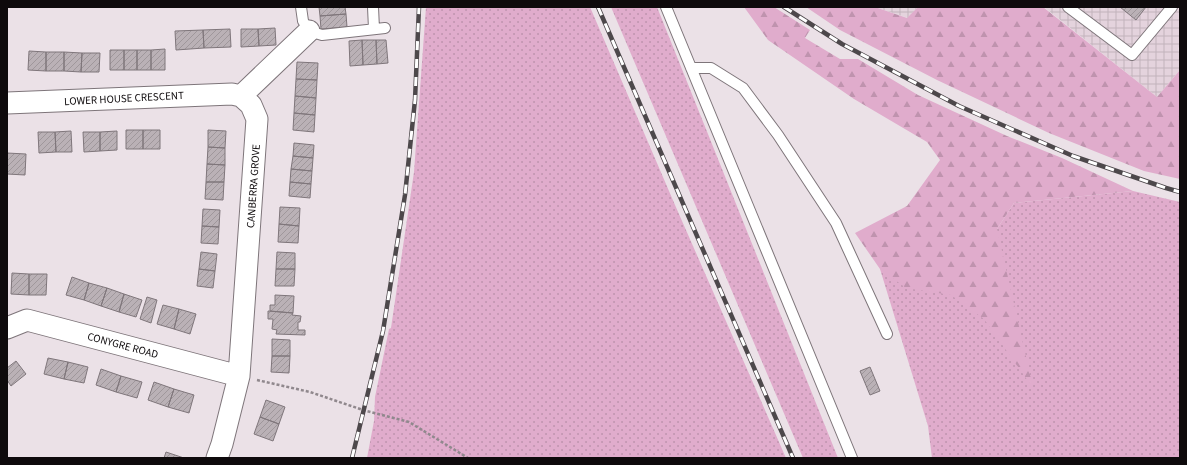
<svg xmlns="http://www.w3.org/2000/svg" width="1187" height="465" viewBox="0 0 1187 465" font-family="'Source Sans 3',sans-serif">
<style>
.industrial{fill:url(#industrial-grid)}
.grass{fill:url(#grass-dots)}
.forest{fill:url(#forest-firs)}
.building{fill:url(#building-hatch);stroke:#7f767b}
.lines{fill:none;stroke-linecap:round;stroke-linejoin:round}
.lane-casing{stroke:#7e757a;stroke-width:12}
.street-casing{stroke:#7e757a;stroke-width:23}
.path{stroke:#90888d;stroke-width:2.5;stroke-dasharray:3 2;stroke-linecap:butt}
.lane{stroke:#fff;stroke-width:10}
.street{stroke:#fff;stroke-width:21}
.rail-casing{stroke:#4d484b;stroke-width:4.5}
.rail{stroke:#fff;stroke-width:3;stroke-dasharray:9;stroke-linecap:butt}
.labels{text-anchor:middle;stroke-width:3.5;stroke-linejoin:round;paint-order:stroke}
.street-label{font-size:11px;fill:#0e0a0c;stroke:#fff}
</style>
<defs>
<pattern id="industrial-grid" width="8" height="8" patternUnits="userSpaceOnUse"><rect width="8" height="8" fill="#e4d3dd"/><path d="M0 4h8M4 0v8" fill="none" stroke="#c2b4bc"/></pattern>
<pattern id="grass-dots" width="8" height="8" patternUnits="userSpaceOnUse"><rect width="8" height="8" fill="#e0accc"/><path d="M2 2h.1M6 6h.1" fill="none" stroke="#bf93ae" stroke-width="1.8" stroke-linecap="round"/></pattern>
<pattern id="forest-firs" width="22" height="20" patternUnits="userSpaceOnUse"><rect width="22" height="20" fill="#e0accc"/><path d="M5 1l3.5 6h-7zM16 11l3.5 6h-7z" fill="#bf93ae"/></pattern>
<pattern id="building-hatch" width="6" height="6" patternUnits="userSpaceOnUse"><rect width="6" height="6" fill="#bab1b6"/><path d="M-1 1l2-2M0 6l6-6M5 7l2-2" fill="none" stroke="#9f979b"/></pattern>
</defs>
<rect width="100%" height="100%" fill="#ebe1e7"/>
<path class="industrial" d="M875,7H918L908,18Z
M1044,7H1180V46L1178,48L1180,57V70L1157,97Z"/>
<path class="grass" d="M426,7H590L675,205L786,458H367L374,421L375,397L389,329L391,328L414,172Z
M611,7H657L838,458H803Z
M1133,191L1180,202V458H932L928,426L880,269L997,229L1014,203Z"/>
<path class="forest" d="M744,7H774L810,30L805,38L840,59H858L918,95L1007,136L1062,158L1133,191L1014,203L997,229L1033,388L984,319L951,295L906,288L880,269L855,233L907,206L940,160L927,142L854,99L768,40Z
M806,7H875L907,18L918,7H1043L1157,97L1180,70V179L1144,171L1049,133L937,80L840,30Z"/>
<path class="building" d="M319,7H345L346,14L320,16Z
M1120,7H1146L1136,20Z
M346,14L347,27L321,29L320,16Z
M275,28L276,45L259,46L258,29Z
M230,29L231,47L204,48L203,30Z
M241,29H258L259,46L241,47Z
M203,30L204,48L176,50L175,31Z
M362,40L363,65L350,66L349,41Z
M362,40H376L377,64L363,65Z
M376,40H386L388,63L377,64Z
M165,49V70H151V50Z
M110,50H124V70H110Z
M124,50H137V70H124Z
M137,50H151V70H137Z
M29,51L46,52V71L28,70Z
M46,52H64V71H46Z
M64,52L82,53L81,72L64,71Z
M82,53H100L99,72H81Z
M297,62L318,63L317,80L296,79Z
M296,79L317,80L316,98L295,96Z
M295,96L316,98L315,115L294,113Z
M294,113L315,115L314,132L293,130Z
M126,130H143V149H126Z
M143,130H160V149H143Z
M208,130L226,131L225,148L208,147Z
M71,131L72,152H56L55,132Z
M117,131V150L100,151V132Z
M38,132H55L56,152L39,153Z
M83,132H100V151L84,152Z
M294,143L314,145L313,158L293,156Z
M208,147L225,148V165L207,164Z
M7,153L26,154L25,175L7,174Z
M293,156L313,158L312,171L291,169Z
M207,164L225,165L224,182H206Z
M291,169L312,171L311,184L290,182Z
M206,182H224L223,200L205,199Z
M290,182L311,184L310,198L289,196Z
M280,207L300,208L299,226L279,224Z
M203,209L220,210L219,227L202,226Z
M279,224L299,226L298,243L278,242Z
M202,226L219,227L218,244L201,243Z
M201,252L217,254L215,271L199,269Z
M277,252L295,253V269H276Z
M199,269L215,271L213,288L197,286Z
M276,269H295L294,286H275Z
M12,273L29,274V295L11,294Z
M29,274H47L46,295H29Z
M72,277L89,283L84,300L66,295Z
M89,283L107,288L101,306L84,300Z
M107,288L124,294L119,312L101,306Z
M124,294L142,300L136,317L119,312Z
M275,295L294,296L293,313L270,311V305H275Z
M147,297L157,300L151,323L140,319Z
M163,305L179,309L174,329L157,324Z
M179,309L196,314L190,334L174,329Z
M268,311L293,313L292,315L301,316L300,322H298V330H305V335L276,334L277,330L272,329L273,319H268Z
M272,339L290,340V356H272Z
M272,356H290L289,373L271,372Z
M48,358L68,362L64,379L44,374Z
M16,361L26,374L11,386L7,380V368Z
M68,362L88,367L84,383L64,379Z
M870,367L880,391L870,395L860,371Z
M101,369L121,376L116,392L96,385Z
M121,376L142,382L137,398L116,392Z
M154,382L174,389L168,407L148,400Z
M174,389L194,395L189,413L168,407Z
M266,400L285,407L279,424L260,417Z
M260,417L279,424L273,441L254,434Z
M166,452L184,458H164Z"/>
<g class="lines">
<defs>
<path id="lane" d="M301,7L303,21L309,31L322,35L385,28
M373,7L374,29
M666,7L852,458
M1068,7L1132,55L1172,7
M691,68H711L743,88L778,135L836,223L887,334"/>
<path id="street" d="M7,103L232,94L241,96
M7,328L27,320L239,376
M217,458L222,444L239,376L257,119L251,105L241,96L309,31"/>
</defs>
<use href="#lane" class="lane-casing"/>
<use href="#street" class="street-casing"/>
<path class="path" d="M257,380L310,392L363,410L409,422L468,458"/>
<use href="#lane" class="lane"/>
<use href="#street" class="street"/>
<defs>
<path id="rail" d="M598,7L793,458
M784,7L842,44L959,106L1073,156L1166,188L1180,192
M352,458L383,331L405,195L415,100L419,7"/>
</defs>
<use href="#rail" class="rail-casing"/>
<use href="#rail" class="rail"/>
</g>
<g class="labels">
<g class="street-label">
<text transform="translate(124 98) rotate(-3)" y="4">LOWER HOUSE CRESCENT</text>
<text transform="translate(253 186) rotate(-86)" y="4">CANBERRA GROVE</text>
<text transform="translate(123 345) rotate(15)" y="4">CONYGRE ROAD</text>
</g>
</g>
<rect width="1187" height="465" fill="none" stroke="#0e0a0c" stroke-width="16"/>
</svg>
